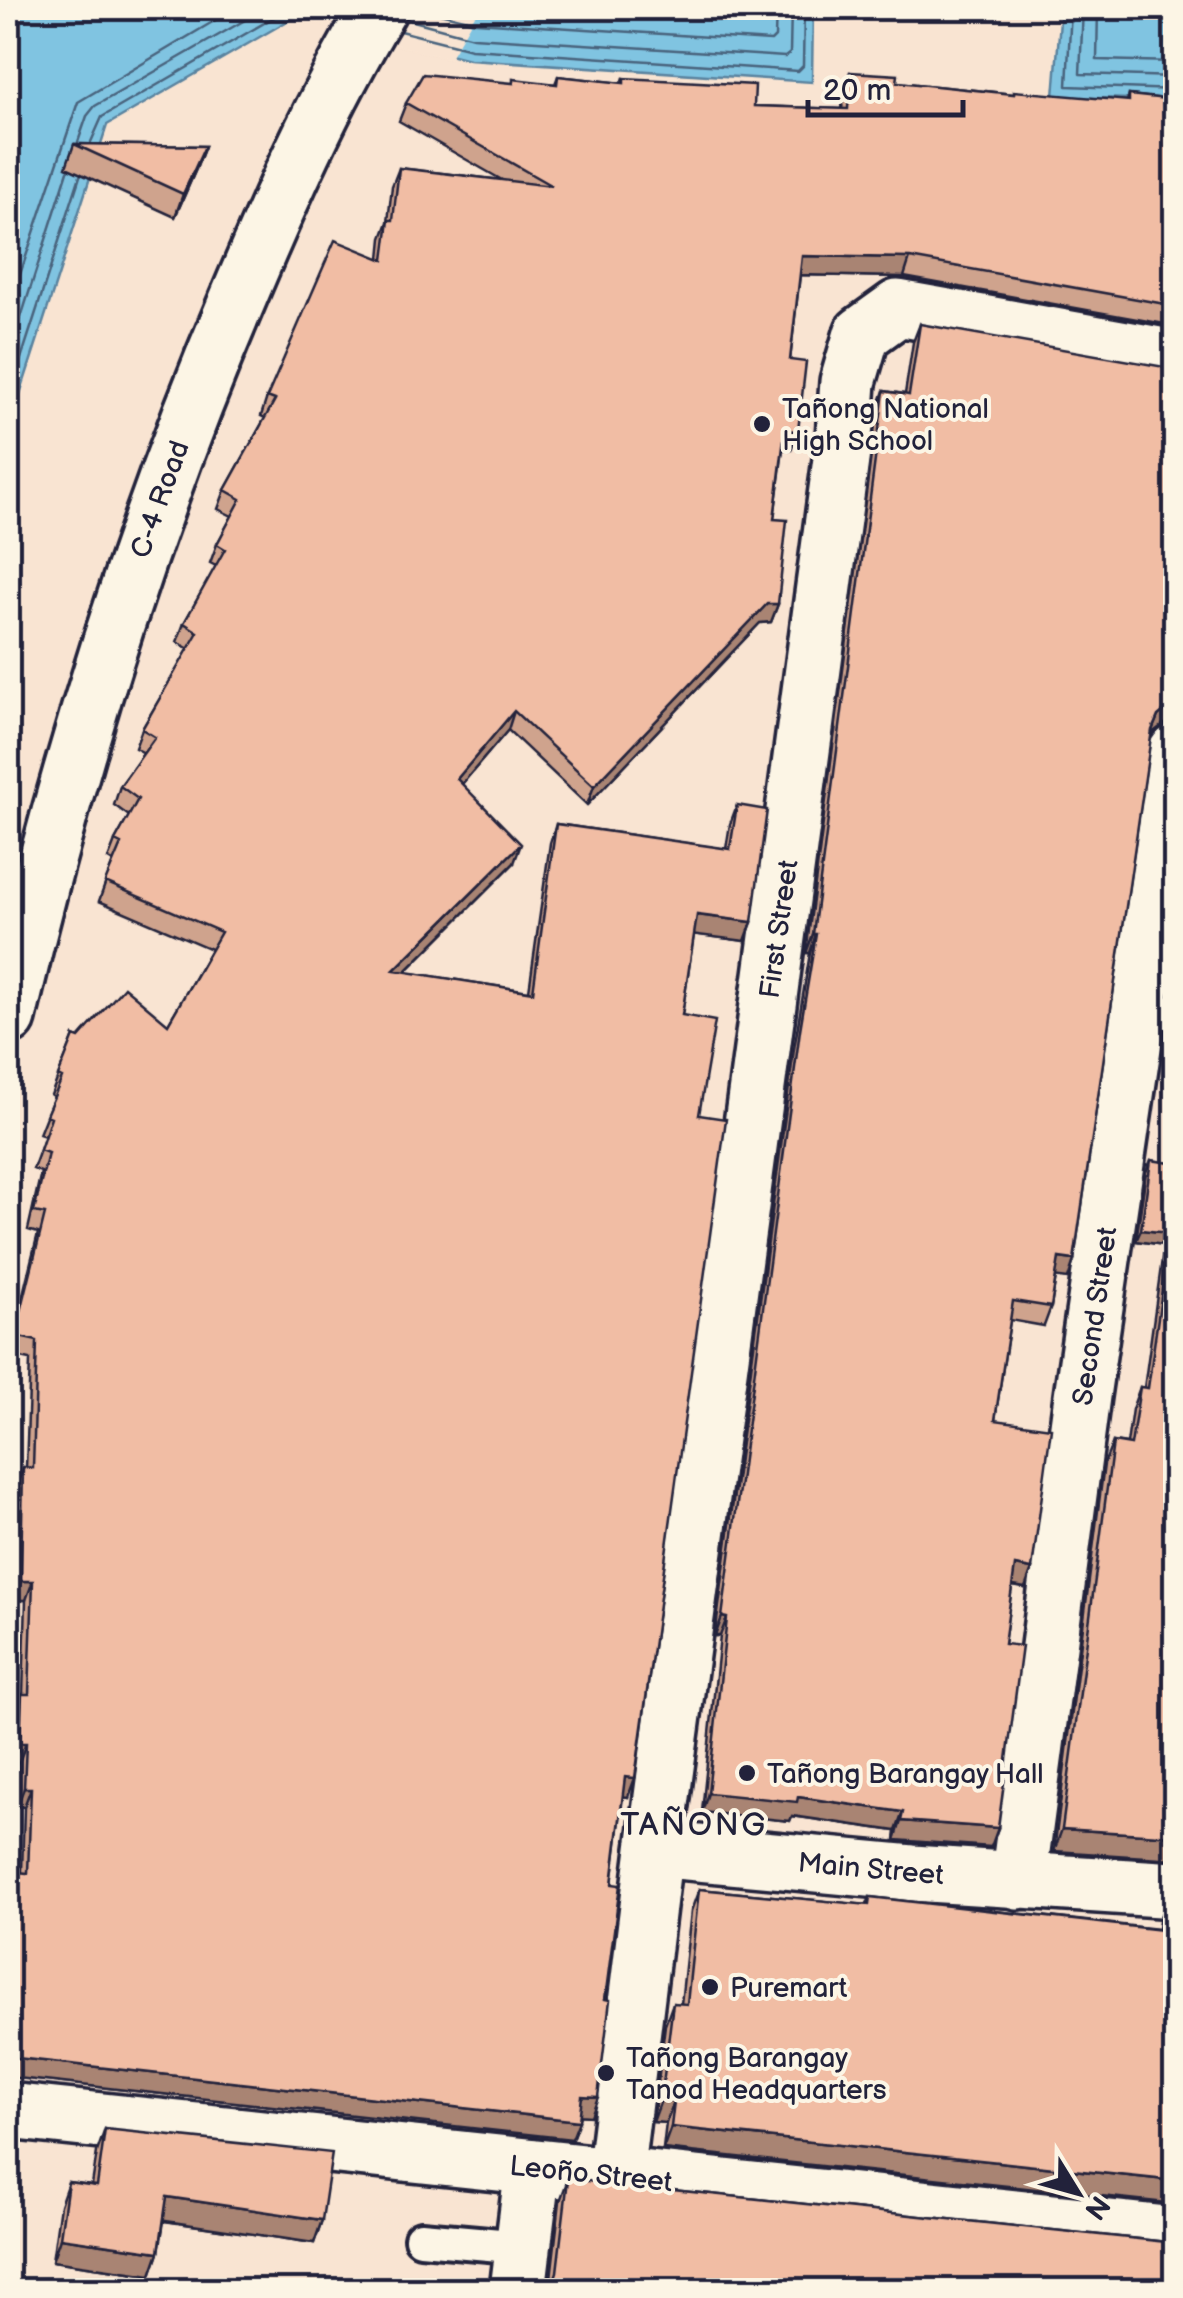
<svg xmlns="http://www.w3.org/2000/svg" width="1183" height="2298" viewBox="0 0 1183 2298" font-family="'Balsamiq Sans',sans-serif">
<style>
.water{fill:#80c4e1;stroke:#5a839f;stroke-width:2.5}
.pier{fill:#f9e4d2}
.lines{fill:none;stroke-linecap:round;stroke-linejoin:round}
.shore{stroke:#48637d;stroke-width:2.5}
.service-casing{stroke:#22223b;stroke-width:40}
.minor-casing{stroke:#22223b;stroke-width:62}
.secondary-casing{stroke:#22223b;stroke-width:62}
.trunk-casing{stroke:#22223b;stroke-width:62}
.service{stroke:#fcf5e5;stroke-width:32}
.minor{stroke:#fcf5e5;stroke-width:55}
.secondary{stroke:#fcf5e5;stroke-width:55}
.trunk{stroke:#fcf5e5;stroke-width:55}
.wall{fill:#cfa38d;stroke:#22223b;stroke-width:2.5}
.shaded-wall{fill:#a98473;stroke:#22223b;stroke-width:2.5}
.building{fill:#f1bda4;stroke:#22223b;stroke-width:2.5}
.poi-dot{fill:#22223b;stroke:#fcf5e5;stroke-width:4}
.labels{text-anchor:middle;stroke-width:8;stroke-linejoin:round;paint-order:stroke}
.poi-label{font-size:28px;fill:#22223b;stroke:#fcf5e5;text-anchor:start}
.street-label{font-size:28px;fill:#22223b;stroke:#fcf5e5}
.quarter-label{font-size:32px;letter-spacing:2.5px;fill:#22223b;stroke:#fcf5e5}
</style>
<rect width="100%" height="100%" fill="#f9e4d2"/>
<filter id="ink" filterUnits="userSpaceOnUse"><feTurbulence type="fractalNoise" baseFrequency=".01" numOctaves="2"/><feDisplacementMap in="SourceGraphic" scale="20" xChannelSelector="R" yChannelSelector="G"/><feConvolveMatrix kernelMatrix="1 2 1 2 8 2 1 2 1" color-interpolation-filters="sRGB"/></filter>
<g filter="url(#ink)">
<path class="water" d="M8,8H813L812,82L469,59L298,15L107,125L8,431Z
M1061,8H1175V100L1054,97Z"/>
<path class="pier" d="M326,8H479L449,59L316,24Z"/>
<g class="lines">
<path class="shore" d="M420,8L476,22L771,41L775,37L776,8
M1071,8L1067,86L1176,90
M1083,8L1080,74L1176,77
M1098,8L1097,60L1176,62
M406,19L473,37L785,57L790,53L791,8
M400,31L471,49L798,71L803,66L804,8
M78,142L87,116L95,106L266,8
M91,142L102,117L290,8
M8,310L78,102L236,8
M8,358L68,171
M8,399L80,176"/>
<defs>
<path id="service" d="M1139,1008L1176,1014
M421,2238L523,2247"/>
<path id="minor" d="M655,1849L912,1873L1176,1890
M1018,1881L1082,1396L1176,753
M615,2175L655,1849L844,437L848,382L862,334L898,308L1176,358
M518,2290L533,2167"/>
<path id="secondary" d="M8,2111L1176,2235"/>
<path id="trunk" d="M8,1017C65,772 138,533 237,301C279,201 323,101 379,8"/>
</defs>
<use href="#service" class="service-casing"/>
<use href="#minor" class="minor-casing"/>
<use href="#secondary" class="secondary-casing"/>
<use href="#trunk" class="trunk-casing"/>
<use href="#service" class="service"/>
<use href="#minor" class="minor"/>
<use href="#secondary" class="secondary"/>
<use href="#trunk" class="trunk"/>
</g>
<path class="wall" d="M850,72L897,82L1013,94L1127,101L1129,95L1176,100V326L904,277L800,275L790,360L791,450L783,449L774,519L778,604L771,622L760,623L587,805L508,730L462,784L514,863L405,972L529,991L550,843L556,824L726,849L730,824L737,805L752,922L745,941L694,934L682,1015L699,1115L628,1797L623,1796L612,1884L591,2116L580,2115L572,2139L8,2077V1871L22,1872L24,1807L17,1806L19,1762H14L15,1712L23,1694L26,1600H14L17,1486L23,1467L26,1468L30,1360L8,1355L38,1233L28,1230L41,1172L33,1169L45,1136L39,1134L54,1096L51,1095L74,1036L79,1038L168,1024L211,949L99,901L113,862L108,859L115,841L129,816L114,805L120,786L144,753L135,748L142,729L189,649L177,642L184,623L216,566L210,563L217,544L232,516L218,509L225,490L265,418L261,416L267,397L380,258L382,238L388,222L392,186L399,168L502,180L399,121L406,103L512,83L555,84L558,76L622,83L624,78L754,106L842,109L844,90Z
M74,144L205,146L196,169L175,217L66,167Z
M920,324L1164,724L1151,734L1074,1260L1068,1279L1056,1277L1051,1307L1044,1326L1010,1320L995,1420L1032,1569L1025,1588L1012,1586L1004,1644L998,1828L991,1847L895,1840L896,1831L792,1816L790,1821L702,1812L720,1636H715L794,1049L810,953H806L877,410L884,391L905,394L913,342Z
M1176,972V994L1172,993Z
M1151,1160L1176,1164V1859L1054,1851L1104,1464L1113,1442L1127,1444L1132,1409L1140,1387L1144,1388L1164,1245L1136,1241L1146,1172Z
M699,1889L867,1905L870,1897L1158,1929L1159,1920L1167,1898H1176V2204L663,2149L666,2123L653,2122L665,2025L673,2003L681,2004L691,1911Z
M105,2129L322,2220L314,2243L164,2221L159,2252L151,2275L52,2261L60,2205L68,2182L92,2185L97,2152Z
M568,2179L1176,2243L550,2287L560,2201Z"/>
<path class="shaded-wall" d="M205,146L196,169L175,217L183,194Z
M802,256L910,258L904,277L795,275Z
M785,430L798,431L791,450L778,449Z
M767,604H778L771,622L760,623L587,805L594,786Z
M1176,705V723L1164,724L1151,734L1145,748L1158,716L1170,706Z
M514,711L508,730L450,798L457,779Z
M521,844L514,863L388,989L394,970Z
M697,915L752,922L745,941L690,934Z
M813,934H816L810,953H806Z
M1141,1230L1169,1233L1164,1245L1136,1241Z
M1059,1258L1074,1260L1068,1279L1052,1277Z
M1015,1566L1032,1569L1025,1588L1008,1585Z
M21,1581H33L26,1600H14Z
M722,1617L727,1618L720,1636H715Z
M20,1743H26L19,1762H14Z
M625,1777L635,1778L628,1797L618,1796Z
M24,1788H31L24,1807L17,1806Z
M708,1793L798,1797L903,1812L896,1831L792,1816L790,1821L702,1812Z
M901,1821L998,1828L991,1847L895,1840Z
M1062,1829L1176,1836V1859L1054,1851Z
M8,1976L13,1977L8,1992Z
M8,2057L579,2121L572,2139L8,2077Z
M582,2096L598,2097L591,2116L575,2115Z
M661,2100L674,2101L666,2123L653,2122Z
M671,2127L1176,2181V2204L663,2149Z
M167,2197L322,2220L314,2243L159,2220Z
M60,2238L159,2252L151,2275L52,2261Z"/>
<path class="building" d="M850,72L898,75L897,82L1014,94V91L1129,101V95L1176,100V306L910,258L802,256L790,360L806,362L798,431L785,430L774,519L787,520L778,604H767L594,786L514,711L457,779L521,844L394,970L533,992L556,824L730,849L737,805L767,810L752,922L697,915L682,1015L715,1021L699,1115L726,1119L635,1778L625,1777L612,1884L620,1885L605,1999L610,2000L598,2097L582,2096L579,2121L8,2057V2034L13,1977L8,1976V1871L28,1873L31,1788H24L26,1743H20L22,1694H29L33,1581H21L23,1467L33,1468L37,1341L15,1336L45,1214L34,1212L48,1153L40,1150L51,1117L46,1115L62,1078L58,1076L74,1036L79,1038L124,987L168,1024L221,932L105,882L121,844L115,841L138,799L120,786L155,737L142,729L198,632L184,623L225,549L217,544L241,499L225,490L275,400L267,397L335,240L384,260L389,220H393L399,168L552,186L406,103L423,74L513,83V79L557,84L558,76L624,83V78L755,85L754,106L848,109Z
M74,144L205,146L183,194Z
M920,324L1176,369V705L1170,706L1158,716L1152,730L1074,1260L1059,1258L1051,1307L1013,1301L995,1420L1051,1428L1032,1569L1015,1566L1004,1644L1022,1646L998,1828L901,1821L903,1812L798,1797L797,1802L708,1793L727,1618L722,1617L800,1030L816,934H813L884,391L909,395Z
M1151,1160L1176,1164V1227L1171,1226L1169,1233L1141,1230Z
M1171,1226L1176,1227V1836L1062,1829L1113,1442L1131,1445L1140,1387L1148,1388Z
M699,1889L869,1905L870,1897L1163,1930L1167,1898H1176V2181L671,2127L674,2101L661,2100L673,2003L687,2004Z
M105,2129L332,2153L322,2220L167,2197L159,2252L60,2238L68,2182L97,2186Z
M568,2179L1176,2243V2290H546L552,2286L557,2272Z"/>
</g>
<g class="poi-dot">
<circle cx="762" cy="424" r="10"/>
<circle cx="747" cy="1773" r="10"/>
<circle cx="710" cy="1987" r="10"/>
<circle cx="606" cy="2073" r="10"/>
</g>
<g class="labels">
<g class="poi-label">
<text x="782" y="418">Tañong National<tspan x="782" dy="32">High School</tspan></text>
<text x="767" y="1783">Tañong Barangay Hall</text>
<text x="730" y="1997">Puremart</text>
<text x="626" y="2067">Tañong Barangay<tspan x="626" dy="32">Tanod Headquarters</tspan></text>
</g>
<g class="street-label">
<text transform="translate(159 499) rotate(-70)" y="10">C-4 Road</text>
<text transform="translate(778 929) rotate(-82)" y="10">First Street</text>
<text transform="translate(1094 1316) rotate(-82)" y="10">Second Street</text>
<text transform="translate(871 1868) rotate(5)" y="10">Main Street</text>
<text transform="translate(591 2173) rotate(6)" y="10">Leoño Street</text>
</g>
<g class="quarter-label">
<text x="694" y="1835">TAÑONG</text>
</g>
</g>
<rect width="1183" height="2298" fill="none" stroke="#fcf5e5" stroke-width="40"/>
<rect x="20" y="20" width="1143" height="2258" fill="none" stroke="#22223b" stroke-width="4" filter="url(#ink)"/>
<g transform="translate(1078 2193) rotate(127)" stroke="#fcf5e5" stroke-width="8" paint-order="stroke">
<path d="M0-8L18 38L0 25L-18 38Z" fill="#22223b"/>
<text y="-15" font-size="28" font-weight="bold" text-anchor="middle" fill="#22223b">N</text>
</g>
<path d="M808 100v15h155v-15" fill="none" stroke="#22223b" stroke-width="5"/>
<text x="823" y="100" font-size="30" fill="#22223b" stroke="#fcf5e5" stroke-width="8" paint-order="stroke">20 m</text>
</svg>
